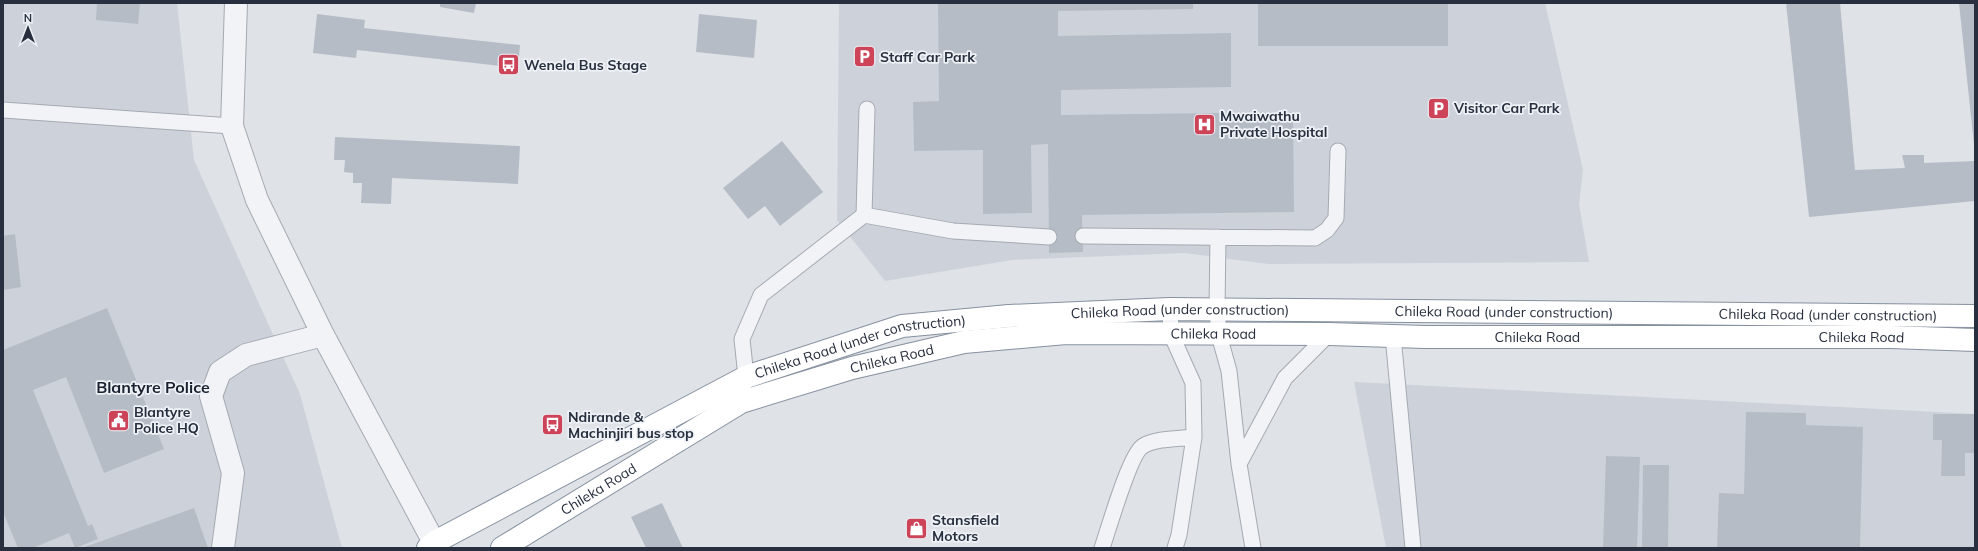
<svg xmlns="http://www.w3.org/2000/svg" width="1978" height="551" viewBox="0 0 1978 551" font-family="Mulish,sans-serif">
<style>
.built{fill:#cdd2da}
.building{fill:#b6bcc5}
.lines{fill:none;stroke-linecap:round;stroke-linejoin:round}
.service-casing{stroke:#a4aab2;stroke-width:17}
.minor-casing{stroke:#a4aab2;stroke-width:24}
.trunk-casing{stroke:#86909f;stroke-width:24}
.service{stroke:#f2f3f6;stroke-width:15}
.minor{stroke:#f2f3f6;stroke-width:22}
.trunk{stroke:#fff;stroke-width:22}
.labels{text-anchor:middle;stroke-width:3.5;stroke-linejoin:round;paint-order:stroke}
.poi-label{font-size:14px;font-weight:bold;fill:#28303f;stroke:#eef1f6;text-anchor:start}
.street-label{font-size:14px;fill:#28303f;stroke:#eef1f6}
.quarter-label{font-size:16px;font-weight:bold;fill:#1a2230;stroke:#eef1f6}
</style>
<rect width="100%" height="100%" fill="#dfe3e8"/>
<path class="built" d="M3,3H177L194,160L300,394L342,548H3Z
M839,3H1545L1583,170L1579,204L1589,262L1268,264L1184,253L1012,260L885,281L837,220Z
M1354,382L1975,414V548H1386Z"/>
<path class="building" d="M97,3H140L138,24L96,20Z
M440,3H476L474,13L440,7Z
M938,3H1193V9L1058,11V36L1231,33V87L1061,90V115L1293,112L1294,212L1082,215L1083,252L1049,253L1048,144L1031,145L1032,213L983,214V150L914,151L913,102L939,101Z
M1258,3H1448V46H1258Z
M1786,3H1840L1855,170L1905,168L1902,155H1924V163L1975,161V201L1809,217Z
M1959,3H1975V145H1974Z
M317,14L365,20L364,28L520,45L518,68L357,50L356,58L313,53Z
M699,14L757,20L754,58L696,52Z
M335,137L520,146L518,184L392,178L391,204L361,203L362,183H353V173L344,172L345,160H334Z
M782,141L823,192L780,226L765,206L748,219L723,188Z
M15,234L21,287L3,290V236Z
M107,308L164,449L104,473L66,377L33,390L88,526L92,524L98,539L75,548L69,533L33,548H18L3,512V350Z
M1746,412L1806,413V425L1863,427L1860,548H1717L1719,493L1744,494Z
M1933,414H1975V453H1965V476H1941L1942,440H1933Z
M1606,456L1640,457L1637,548H1603Z
M1643,465H1669L1668,548H1642Z
M662,503L683,548H646L631,517Z
M194,508L208,548H82Z"/>
<g class="lines">
<defs>
<path id="service" d="M3,110L232,126
M864,215L867,109
M1083,236L1315,238L1327,230L1336,218L1338,151
M1218,237L1217,309L1219,335L1229,371L1239,464L1253,548
M1170,309L1171,334L1193,383L1194,437L1179,535L1175,548
M1393,336L1413,548
M744,385L746,377L742,339L761,295L864,215L953,231L1049,237
M1239,464L1285,378L1329,334
M1102,548C1108,531 1130,453 1143,446C1157,438 1178,439 1194,437"/>
<path id="minor" d="M236,3L232,126L257,200L323,335L437,548
M223,548L233,473L211,396L220,372L246,355L323,335"/>
<g id="trunk">
<path id="s1" d="M428,548L435,542L746,377L902,326L1009,316L1170,309L1975,316"/>
<path id="s2" d="M502,548L741,402L852,368L964,342L1066,333L1329,334L1425,337H1891L1975,340"/>
</g>
</defs>
<use href="#service" class="service-casing"/>
<use href="#minor" class="minor-casing"/>
<use href="#trunk" class="trunk-casing"/>
<use href="#service" class="service"/>
<use href="#minor" class="minor"/>
<use href="#trunk" class="trunk"/>
</g>
<defs>
<symbol id="parking-square" viewBox="-11 -11 22 22"><rect x="-9" y="-9" width="18" height="18" rx="4" fill="#cd4459" stroke="#eef1f6"/><path d="M-3.5-5.5H1a3.5 3.5 0 0 1 0 7H-1V5.5H-3.5ZM-1-3.4V-.6H.8a1.4 1.4 0 0 0 0-2.8Z" fill="#fff"/></symbol>
<symbol id="bus-square" viewBox="-11 -11 22 22"><rect x="-9" y="-9" width="18" height="18" rx="4" fill="#cd4459" stroke="#eef1f6"/><path d="M-5-6H5V4H4V6H2V4H-2V6H-4V4H-5ZM-3.5-4V0h7V-4ZM-3.5 1.2v1.5H-2V1.2ZM2 1.2v1.5H3.5V1.2Z" fill="#fff"/></symbol>
<symbol id="hospital-square" viewBox="-11 -11 22 22"><rect x="-9" y="-9" width="18" height="18" rx="4" fill="#cd4459" stroke="#eef1f6"/><path d="M-5-5h3v3.5h4V-5h3V5h-3V1.5h-4V5h-3Z" fill="#fff"/></symbol>
<symbol id="civic-square" viewBox="-11 -11 22 22"><rect x="-9" y="-9" width="18" height="18" rx="4" fill="#cd4459" stroke="#eef1f6"/><path d="M-.6-6.5H3V-4.5H.6V-3L4-1V1h2V6H-6V1h2V-1L-.6-3ZM-1.2 2.5V6h2.4V2.5Z" fill="#fff"/></symbol>
<symbol id="shop-square" viewBox="-11 -11 22 22"><rect x="-9" y="-9" width="18" height="18" rx="4" fill="#cd4459" stroke="#eef1f6"/><path d="M-5-2.5h2.3a2.7 3.5 0 0 1 5.4 0H5L5.5 6h-11ZM-1.5-2.5h3a1.5 2.3 0 0 0-3 0Z" fill="#fff"/></symbol>
</defs>
<g fill-rule="evenodd">
<use href="#parking-square" x="852" y="44" width="25" height="25"/>
<use href="#bus-square" x="496" y="52" width="25" height="25"/>
<use href="#parking-square" x="1426" y="96" width="25" height="25"/>
<use href="#hospital-square" x="1192" y="112" width="25" height="25"/>
<use href="#civic-square" x="106" y="408" width="25" height="25"/>
<use href="#bus-square" x="540" y="412" width="25" height="25"/>
<use href="#shop-square" x="904" y="516" width="25" height="25"/>
</g>
<g class="labels">
<g class="poi-label">
<text x="880" y="62">Staff Car Park</text>
<text x="524" y="70">Wenela Bus Stage</text>
<text x="1454" y="113">Visitor Car Park</text>
<text x="1220" y="121">Mwaiwathu<tspan x="1220" dy="16">Private Hospital</tspan></text>
<text x="134" y="417">Blantyre<tspan x="134" dy="16">Police HQ</tspan></text>
<text x="568" y="422">Ndirande &amp;<tspan x="568" dy="16">Machinjiri bus stop</tspan></text>
<text x="932" y="525">Stansfield<tspan x="932" dy="16">Motors</tspan></text>
</g>
<g class="street-label">
<text dy="5" stroke="none"><textPath href="#s1" startOffset="1128">Chileka Road (under construction)</textPath></text>
<text dy="5" stroke="none"><textPath href="#s1" startOffset="804">Chileka Road (under construction)</textPath></text>
<text dy="5" stroke="none"><textPath href="#s1" startOffset="1452">Chileka Road (under construction)</textPath></text>
<text dy="5" stroke="none"><textPath href="#s2" startOffset="761">Chileka Road</textPath></text>
<text dy="5" stroke="none"><textPath href="#s2" startOffset="1085">Chileka Road</textPath></text>
<text dy="5" stroke="none"><textPath href="#s2" startOffset="1409">Chileka Road</textPath></text>
<text dy="5" stroke="none"><textPath href="#s1" startOffset="480">Chileka Road (under construction)</textPath></text>
<text dy="5" stroke="none"><textPath href="#s2" startOffset="437">Chileka Road</textPath></text>
<text dy="5" stroke="none"><textPath href="#s2" startOffset="113">Chileka Road</textPath></text>
</g>
<g class="quarter-label">
<text x="153" y="393">Blantyre Police</text>
</g>
</g>
<rect width="1978" height="551" fill="none" stroke="#28303f" stroke-width="8"/>
<g transform="translate(28 28)" stroke="#eef1f6" stroke-width="3" paint-order="stroke">
<path d="M0-3L7 15L0 10L-7 15Z" fill="#28303f"/>
<text y="-6" font-size="11" font-weight="bold" text-anchor="middle" fill="#28303f">N</text>
</g>
</svg>
